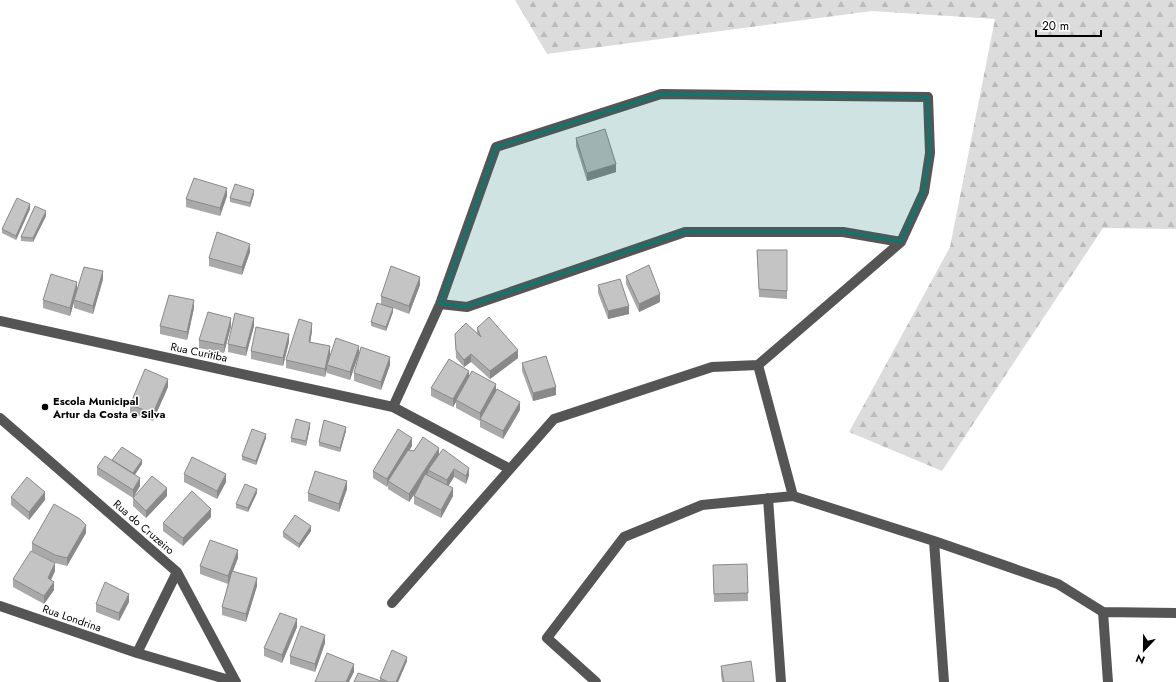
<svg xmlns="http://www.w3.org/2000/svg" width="1176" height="682" viewBox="0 0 1176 682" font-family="Jost,sans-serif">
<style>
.forest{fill:url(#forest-firs)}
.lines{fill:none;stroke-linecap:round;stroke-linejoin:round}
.minor{stroke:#555;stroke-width:10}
.wall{fill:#a9a9a9}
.shaded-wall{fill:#898989}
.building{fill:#c4c4c4;stroke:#898989}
.marked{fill:#0f766e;fill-opacity:0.2;stroke:#0f766e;stroke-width:3;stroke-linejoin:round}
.poi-dot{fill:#000;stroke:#fff;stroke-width:1.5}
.labels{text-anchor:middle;stroke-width:3;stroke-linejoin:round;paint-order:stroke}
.street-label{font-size:11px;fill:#000;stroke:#fff}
.poi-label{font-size:11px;font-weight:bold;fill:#000;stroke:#fff;text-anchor:start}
</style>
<defs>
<pattern id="forest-firs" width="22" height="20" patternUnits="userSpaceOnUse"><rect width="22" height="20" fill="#dcdcdc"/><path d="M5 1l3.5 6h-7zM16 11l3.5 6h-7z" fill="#bbb"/></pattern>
</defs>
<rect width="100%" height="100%" fill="#fff"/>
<path class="forest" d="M515,0H1176V229L1103,228L942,471L849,432L950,247L995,19L872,11L547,54Z"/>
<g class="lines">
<path class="minor" d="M440,304L467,307L685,232H843L901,242
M0,321L393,407L510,469
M758,365L793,496
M0,418L177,572L236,682
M768,498L781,682
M934,541L944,682
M392,603L554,419L712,367L758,365L901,242L924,192L930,153L928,97L661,94L496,147L440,304L393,407
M0,606L137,653L236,682
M1103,612L1108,682
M137,653L177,572
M596,682L547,638L624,537L702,505L793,496L934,541L1058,584L1103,612L1176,613"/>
</g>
<path class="wall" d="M576,138L616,172L587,181L576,146Z
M254,194L250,207L230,202V198Z
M227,196L220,216L186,207V199Z
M30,209L16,240L2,233V229Z
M46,216L33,242L21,241V237Z
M757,250H787V299L759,297Z
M250,252L242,275L209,266V258Z
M626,276L660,302L639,312L626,284Z
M103,279L93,314L74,308V302L70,316L43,308V300Z
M420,285L409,314L393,308V312L386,331L371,326V322L381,304V296Z
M598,285L629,314L608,319L598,293Z
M194,308L187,340L160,334V326Z
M231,326L224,353L199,348V340Z
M254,326L246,356L228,352V344Z
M477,328L518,358L490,379L471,362L464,367L456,358L455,334L477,333Z
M312,331L310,342L330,354L329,357L359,346L350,380L327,373V369L325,377L286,368V360Z
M289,342L283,366L251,359V351Z
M522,363L556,395L533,401L522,371Z
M390,365L381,390L354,381V373Z
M469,376L496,391L520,410L503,439L480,427V421L456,408V402L453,407L431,396V388Z
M168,387L153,421L130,413V405Z
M310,427L306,446L291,442V438Z
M346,431L340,452L319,446V442Z
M266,438L256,465L242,460V456Z
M412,446L409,450L439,454L469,475L466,484L454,477L448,486L453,496L441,518L414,504V496L415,494L409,502L388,489V484L387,487L373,478V471Z
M112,460L142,464L135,475L140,486L133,498L97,475V467L112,461Z
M184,474L226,482L217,499L184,482Z
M347,489L339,512L308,501V493Z
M257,493L248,512L236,508V504Z
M167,496L146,518L133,506V498Z
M11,497L45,500L29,520L11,505Z
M211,517L183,546L163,531V523Z
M311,531L299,548L283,537V532Z
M86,533L67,566L55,563L32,551V543Z
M238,558L233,571L257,586L246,622L222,615V607L228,584L200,574V566Z
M55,571L51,580L54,590L44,604L13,587V579Z
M713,573L748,593V601L714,602Z
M129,602L119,621L96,612V604Z
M297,627L282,663L264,656V648Z
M325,643L315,672L290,664V656Z
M407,661L398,682H354L380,680V678Z
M721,666L754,682H722L721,674Z"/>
<path class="shaded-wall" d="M616,164V172L587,181V173Z
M227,188V196L220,216V208Z
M254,190V194L250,207V203Z
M30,204V209L16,240V236Z
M46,211V216L33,242V238Z
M250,244V252L242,275V267Z
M103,271V279L93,314V306Z
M420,277V285L409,314V306Z
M77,282V290L74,300V302L70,316V308Z
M660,294V302L639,312V304Z
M194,300V308L187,340V332Z
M629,306V314L608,319V311Z
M393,308V312L386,331V327Z
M231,318V326L224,353V345Z
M254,318V326L246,356V348Z
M312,323V331L309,350V342Z
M289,334V342L283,366V358Z
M330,346V354L328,365H327V369L325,377V369Z
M359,346V354L350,380V372Z
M518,350V358L490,379V371Z
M471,354V362L464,367V360Z
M390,357V365L381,390V382Z
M469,371V379L456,400V402L453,407V399Z
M168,379V387L153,421V413Z
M496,384V392L480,419V413Z
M556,387V395L533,401V393Z
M520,402V410L503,439V431Z
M310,423V427L306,446V441Z
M346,427V431L340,452V448Z
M266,434V438L256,465V461Z
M412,438V446L390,482L388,481V484L387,487V479Z
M439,448V456L428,470V473L409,502V494Z
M142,460V464L133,477V473Z
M469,468V475L466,484V476Z
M454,469V477L447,488V480Z
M226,474V482L217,499V491Z
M140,478V486L133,498V490Z
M347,481V489L339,512V504Z
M167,488V496L146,518V511Z
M453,488V496L441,518V510Z
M257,489V493L248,512V508Z
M45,492V500L29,520V512Z
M211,509V517L183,546V538Z
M86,525V533L67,566V558Z
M311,526V531L299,548V544Z
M238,550V558L228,584V576Z
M55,563V571L48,586V578Z
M257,578V586L246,622V614Z
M54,582V590L44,604V596Z
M129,594V602L119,621V613Z
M297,619V627L282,663V655Z
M325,635V643L315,672V664Z
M407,657V661L398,682H396Z
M354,664V672L349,682H346Z"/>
<path class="building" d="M605,129L616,164L587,173L576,138Z
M194,178L227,188L220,208L186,199Z
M235,184L254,190L250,203L230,198Z
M17,198L30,204L16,236L2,229Z
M35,206L46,211L33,238L21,237Z
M217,232L250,244L242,267L209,258Z
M757,250H787V291L759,289Z
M649,265L660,294L639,304L626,276Z
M391,266L420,277L409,306L381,296Z
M84,267L103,271L93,306L74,300Z
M51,274L77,282L70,308L43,300Z
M620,279L629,306L608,311L598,285Z
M169,295L194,300L187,332L160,326Z
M377,303L393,308L386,327L371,322Z
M208,312L231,318L224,345L199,340Z
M235,313L254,318L246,348L228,344Z
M489,317L518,350L490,371L471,354L464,360L456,350L455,334L466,323L481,337L477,328Z
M299,319L312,323L309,342L330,346L325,369L286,360Z
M256,327L289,334L283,358L251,351Z
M336,338L359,346L350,372L327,365Z
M361,347L390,357L381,382L354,373Z
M546,356L556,387L533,393L522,363Z
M449,359L469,371L453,399L431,388Z
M145,369L168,379L153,413L130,405Z
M472,371L496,384L480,413L456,400Z
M497,389L520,402L503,431L480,419Z
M296,419L310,423L306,441L291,438Z
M324,420L346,427L340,448L319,442Z
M252,429L266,434L256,461L242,456Z
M398,429L412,438L387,479L373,471Z
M423,437L439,448L409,494L388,481L408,450L414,451Z
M122,447L142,460L133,473L112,460Z
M443,449L469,468L466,476L454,469L447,480L428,470Z
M105,456L140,478L133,490L97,467Z
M192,457L226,474L217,491L184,474Z
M315,471L347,481L339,504L308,493Z
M425,474L453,488L441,510L414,496Z
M152,476L167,488L146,511L133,498Z
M27,477L45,492L29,512L11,497Z
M245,484L257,489L248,508L236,504Z
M192,491L211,509L183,538L163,523Z
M54,504L80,519L86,525L67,558L55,555L32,543Z
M295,515L311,526L299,544L283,532Z
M210,540L238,550L228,576L200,566Z
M31,551L55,563L48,578L54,582L44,596L13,579Z
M747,564L748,593L714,594L713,565Z
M232,571L257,578L246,614L222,607Z
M105,582L129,594L119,613L96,604Z
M280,613L297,619L282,655L264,648Z
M301,626L325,635L315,664L290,656Z
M392,650L407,657L396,682H388L380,678Z
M327,653L354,664L346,682H315Z
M751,661L754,682H724L721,666Z
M358,673L384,682H354Z"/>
<path class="marked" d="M661,94L928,97L930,153L924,192L901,242L843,232H685L467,307L440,304L496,147Z"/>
<circle class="poi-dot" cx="45" cy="407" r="4"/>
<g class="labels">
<g class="street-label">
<text transform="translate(199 352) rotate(12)" y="4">Rua Curitiba</text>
<text transform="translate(144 527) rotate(41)" y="4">Rua do Cruzeiro</text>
<text transform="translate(72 618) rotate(19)" y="4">Rua Londrina</text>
</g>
<g class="poi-label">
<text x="53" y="405">Escola Municipal<tspan x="53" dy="13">Artur da Costa e Silva</tspan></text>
</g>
</g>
<g transform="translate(1144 650) rotate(202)" stroke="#ffffff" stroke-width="3" paint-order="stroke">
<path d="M0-3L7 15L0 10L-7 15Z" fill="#000000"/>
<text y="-6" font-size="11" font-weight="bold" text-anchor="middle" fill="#000000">N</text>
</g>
<path d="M1036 30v6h65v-6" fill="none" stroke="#000000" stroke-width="2"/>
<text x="1042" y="30" font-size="12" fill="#000000" stroke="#ffffff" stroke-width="3" paint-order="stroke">20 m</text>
</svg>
